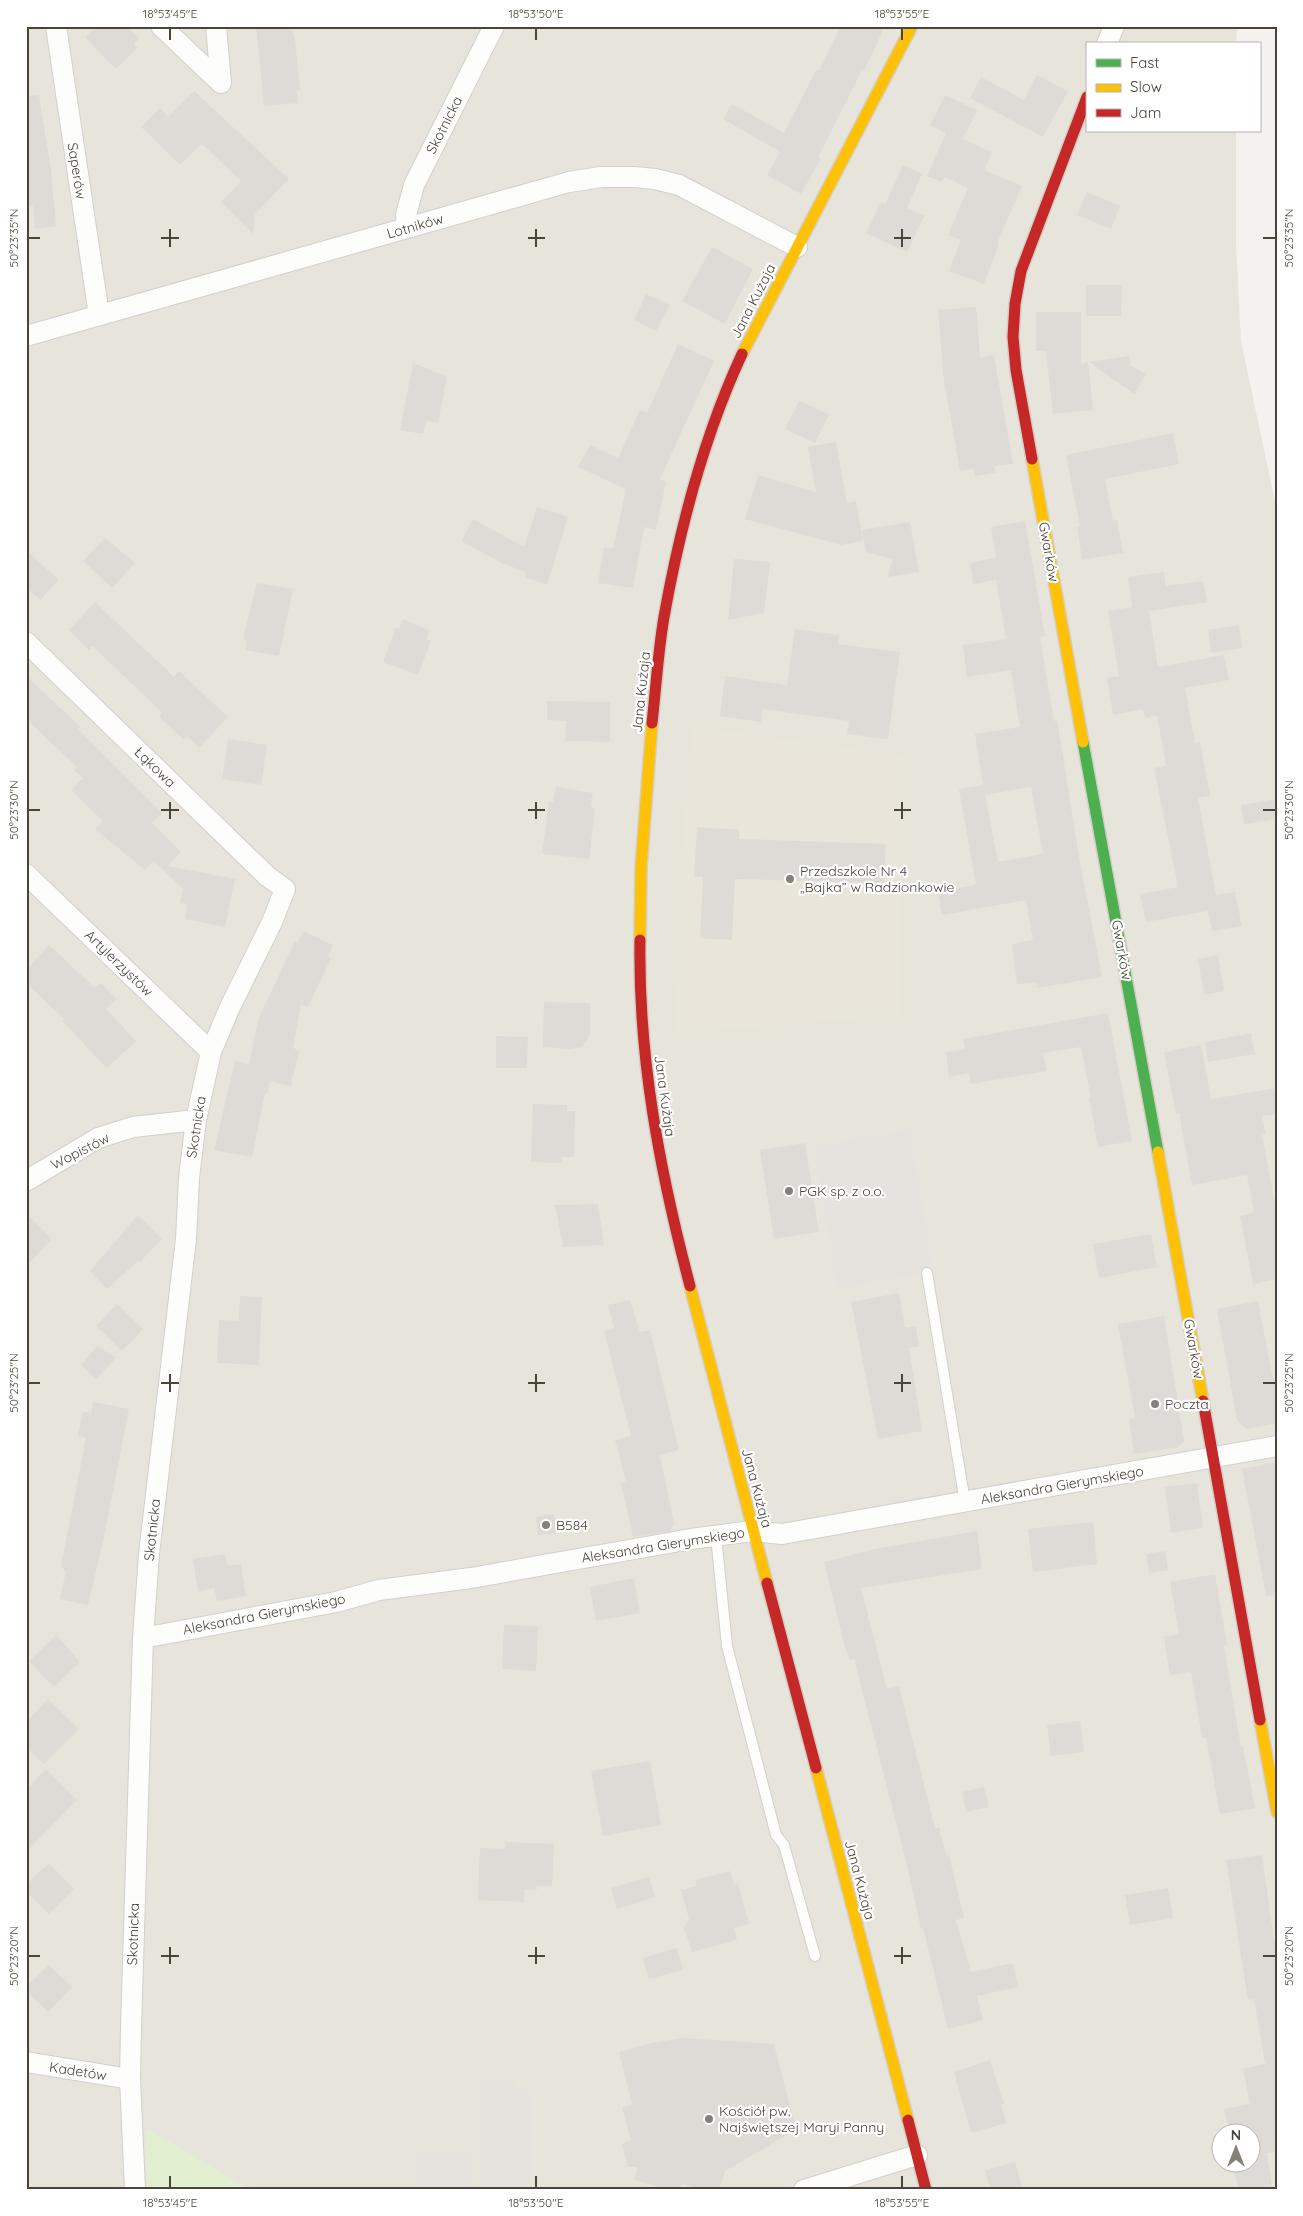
<svg xmlns="http://www.w3.org/2000/svg" width="1303" height="2216" viewBox="0 0 1303 2216" font-family="Quicksand,sans-serif">
<style>
.residential{fill:#e7e4dc;fill-rule:evenodd}
.education{fill:#eae5da}
.green{fill:#e1eecf}
.parking{fill:#e6e3df}
.building{fill:#dedbd6;fill-rule:evenodd}
.lines{fill:none;stroke-linecap:round;stroke-linejoin:round}
.lane-casing{stroke:#d2d0cb;stroke-width:12}
.street-casing{stroke:#d2d0cb;stroke-width:22}
.fast-casing{stroke:#d3cfc5;stroke-width:14}
.slow-casing{stroke:#d3cfc5;stroke-width:14}
.jam-casing{stroke:#d3cfc5;stroke-width:14}
.lane{stroke:#fdfdfc;stroke-width:10}
.street{stroke:#fdfdfc;stroke-width:20}
.fast{stroke:#4caf50;stroke-width:11}
.slow{stroke:#ffc107;stroke-width:11}
.jam{stroke:#c62828;stroke-width:11}
.ticks{fill:none;stroke:#4b4439;stroke-width:2}
.poi-dot{fill:#868178;stroke:#fff;stroke-width:2}
.labels{text-anchor:middle;stroke-width:4.5;stroke-linejoin:round;paint-order:stroke}
.street-label{font-size:14px;fill:#4b4439;stroke:#fff}
.poi-label{font-size:14px;fill:#4b4439;stroke:#fff;text-anchor:start}
.neatline{fill:none;stroke:#4b4439;stroke-width:2}
.ticks-label{font-size:12px;text-anchor:middle;fill:#4b4439}
</style>
<rect width="100%" height="100%" fill="#f4f2ee"/>
<path class="residential" d="M26,26H1237L1236,44H1087V131H1236V245L1241,341L1277,511V2190H26ZM1220,2134H1250V2164H1220Z"/>
<path class="education" d="M693,726L905,756L901,887V1015L676,1033L680,872Z"/>
<path class="green" d="M151,2130L162,2137L251,2190H147L145,2131Z"/>
<path class="parking" d="M910,1130L934,1272L837,1288L813,1146Z
M481,2081H516V2090H532L531,2190H481Z
M417,2154H472V2190H417Z"/>
<path class="building" d="M96,26H127L139,39L134,44L137,48L116,69L85,37Z
M256,26H291L295,40L300,90H297L298,103L264,106Z
M841,26H885L864,71L862,70L818,157L821,158L801,194L767,175L780,152L723,119L732,104L784,133L816,70L819,71Z
M1037,75L1068,91L1043,137L970,98L981,77L1024,100Z
M194,91L289,179L255,214L253,234L221,202L241,181L202,144L180,165L141,127L160,108L168,117Z
M39,95L51,170L56,226L35,229L33,206L26,207V96Z
M945,95L977,110L963,139L992,152L984,170L1022,186L997,243L999,244L984,284L949,271L961,240L948,235L968,188L945,177L942,182L927,176L946,133L930,125Z
M903,165L922,174L907,208L924,216L907,252L866,233L881,202L885,204Z
M1087,192L1120,206L1111,229L1077,215Z
M712,247L753,269L725,324L682,301Z
M1086,285H1122L1121,316H1086Z
M646,294L670,305L656,331L634,320Z
M976,307L980,357L994,355L1013,464L994,466L995,473L975,476L974,469L960,471L944,381L938,310Z
M1036,312H1081V364L1088,362L1093,410L1053,414L1046,351H1036Z
M678,344L714,361L660,479L666,482L656,530L644,527L633,588L598,583L604,547L613,549L626,489L578,467L590,445L618,458L640,410L647,413Z
M1129,356L1131,366L1146,374L1134,394L1089,362Z
M413,363L447,377L438,423L426,421L423,434L400,430Z
M799,401L829,414L815,443L785,429Z
M1173,433L1179,464L1105,479L1113,521L1117,520L1123,553L1082,560L1077,527H1080L1066,455Z
M836,442L847,503L856,501L863,541L841,545L745,519L758,475L816,492L808,447Z
M537,507L568,517L547,585L525,577L526,572L504,564L461,541L473,519L524,547Z
M1025,521L1045,636L1040,637L1054,721L1057,720L1080,862L1102,977L1037,988L1036,982L1017,984L1012,944L1033,940L1026,900L942,915L938,891L976,885L959,789L983,785L975,734L1020,727L1011,670L967,677L963,645L1006,639L996,580L973,584L970,563L996,557L991,527ZM1031,787L1043,854L998,862L985,795Z
M910,522L919,572L888,577L892,559L866,552L862,530Z
M105,538L135,563L112,588L83,561Z
M26,550L59,580L40,600L26,587Z
M734,559L770,562L764,613L728,620Z
M1164,572L1166,586L1203,581L1207,602L1149,611L1158,667L1224,655L1229,680L1185,688L1195,743L1200,742L1210,796L1198,798L1216,895L1235,892L1242,926L1212,931L1208,911L1146,922L1140,894L1178,887L1154,768L1166,766L1157,715L1145,718L1143,709L1113,715L1107,678L1119,676L1108,611L1132,607L1128,577Z
M257,583L293,589L279,656L246,650L247,640L243,639Z
M95,602L174,677L179,671L228,717L199,748L187,736L184,740L159,717L162,713L93,646L89,650L69,630Z
M403,619L429,630L426,639L431,641L418,675L383,662L396,627L399,629Z
M1239,625L1242,648L1211,653L1208,630Z
M795,629L839,635L838,644L900,652L888,739L847,734L849,721L762,709L761,722L720,716L725,676L787,685Z
M26,675L80,727L78,729L162,813L152,823L181,852L168,866L235,879L225,927L185,919L187,904L180,903L183,889L154,861L145,870L95,829L103,821L71,790L83,778L74,770L77,767L26,719Z
M547,701L610,702V742L565,741L566,721L547,720Z
M228,739L267,745L261,785L222,779Z
M556,787L593,793L590,807L595,808L589,859L542,854L549,801L553,802Z
M1277,799V819L1244,824L1241,805Z
M697,827L739,830V839L886,844L884,883L735,879L732,940L700,938L703,877H694Z
M303,931L333,945L328,956L331,958L308,1007L301,1004L293,1048L299,1050L291,1086L270,1081L268,1093H265L252,1157L214,1150L235,1061L249,1065L258,1020L295,941L298,942Z
M49,945L95,988L101,983L117,999L106,1009L136,1041L107,1068L62,1021L64,1019L26,983V970Z
M1218,955L1224,991L1204,995L1198,959Z
M544,1002L590,1003V1034L586,1042L581,1047L570,1049L543,1047Z
M1108,1013L1132,1141L1098,1147L1089,1098H1091L1081,1047L1043,1053L1047,1071L971,1084L969,1073L949,1077L946,1052L965,1049L963,1039Z
M1251,1033L1255,1054L1208,1062L1205,1042Z
M496,1036L528,1037L527,1068H496Z
M1201,1045L1211,1099L1277,1088V1114L1262,1116L1266,1134L1262,1135L1277,1214V1279L1253,1284L1240,1216L1254,1213L1247,1175L1192,1185L1179,1113L1176,1114L1164,1052Z
M533,1104L567,1105V1111H575L574,1157H562V1163L531,1162Z
M805,1143L819,1232L774,1239L760,1150Z
M598,1204L604,1245L563,1247L555,1205Z
M26,1213L52,1239L26,1266Z
M138,1215L162,1239L140,1262L139,1260L107,1289L90,1271Z
M1151,1234L1157,1267L1099,1278L1093,1244Z
M899,1293L905,1328L916,1326L919,1346L909,1348L922,1431L878,1439L851,1302Z
M240,1296L262,1297L259,1365L217,1363L219,1320L239,1321Z
M630,1300L640,1332L650,1330L679,1450L660,1455L674,1524L670,1531L633,1537L621,1482L626,1481L615,1440L631,1436L604,1331L614,1328L608,1305Z
M1258,1301L1273,1379H1277V1423L1246,1429L1237,1420L1217,1309Z
M117,1304L143,1329L122,1351L96,1326Z
M1164,1316L1184,1441L1178,1447L1134,1454L1129,1419L1135,1418L1118,1324Z
M97,1346L116,1358L96,1379L81,1365Z
M93,1402L129,1409L103,1542L88,1605L60,1599L66,1571L61,1567L86,1438L78,1436L83,1411L91,1413Z
M1277,1462V1595L1266,1596L1242,1469Z
M1197,1483L1203,1528L1171,1533L1165,1487Z
M554,1514L557,1533L538,1535L536,1517Z
M1093,1522L1097,1564L1033,1572L1028,1529Z
M977,1531L982,1569L861,1588L887,1689L899,1686L935,1828H939L947,1856L949,1855L964,1918L956,1920L971,1972L1013,1963L1018,1987L977,1996L983,2020L948,2029L923,1928L921,1929L907,1865L854,1659L850,1660L844,1644L824,1562L875,1549Z
M1165,1551L1168,1570L1149,1573L1146,1554Z
M225,1554L227,1566L241,1564L246,1596L217,1601L214,1588L198,1592L193,1559Z
M1215,1574L1227,1645L1224,1646L1241,1747L1243,1746L1255,1808L1220,1814L1206,1738H1202L1191,1672L1170,1675L1164,1637L1179,1634L1170,1582Z
M634,1578L640,1613L596,1621L590,1587Z
M504,1625L538,1626L536,1671L502,1669Z
M56,1635L80,1662L54,1687L29,1661Z
M48,1699L79,1729L44,1764L26,1747V1722Z
M1080,1721L1084,1752L1051,1756L1047,1725Z
M650,1761L661,1825L603,1836L591,1771Z
M46,1769L77,1800L26,1852V1790Z
M984,1787L989,1807L966,1812L962,1792Z
M506,1842L554,1844L552,1886H536L537,1890L525,1889L524,1902L478,1900L480,1848L505,1849Z
M1262,1855L1274,1941L1277,1940V2152L1267,2153L1272,2186L1238,2190L1234,2164H1250V2134H1230L1224,2109L1250,2104L1243,2069L1265,2064L1254,1999L1248,2000L1226,1860Z
M49,1863L74,1889L49,1914L26,1892V1885Z
M730,1871L734,1885L738,1883L749,1924L734,1928L737,1940L692,1952L684,1928L689,1919L681,1890L697,1886L695,1880Z
M649,1877L655,1897L617,1909L611,1888Z
M1168,1888L1173,1918L1130,1925L1125,1895Z
M677,1948L683,1970L649,1979L643,1958Z
M49,1965L72,1987L48,2012L26,1991V1987Z
M683,2038L774,2044L796,2130L725,2171L719,2190H704L682,2184L680,2190H669L635,2180L637,2167H628L622,2144L631,2140L622,2108L632,2104L619,2052L651,2043Z
M990,2060L1004,2104L1001,2105L1007,2123L971,2133L954,2072Z
M1015,2162L1023,2190H990L985,2170Z"/>
<g class="lines">
<defs>
<path id="lane" d="M927,1273L965,1502
M716,1536L727,1646L776,1835L784,1845L815,1956"/>
<path id="street" d="M56,26L99,315
M161,26L221,83
M216,26L221,83
M1107,44L1114,26
M407,228L406,215L414,185L494,26
M26,336L569,182L601,177H634L655,179L679,185L797,247
M26,642L267,876L285,889L272,922L229,1009L211,1052L196,1120L189,1178L186,1239L149,1554L143,1638L131,2027L130,2079L135,2190
M26,874L211,1052
M26,1181L98,1138L133,1127L196,1120
M143,1638L336,1602L379,1590L471,1578L691,1539L752,1531L782,1534L1277,1446
M26,2062L130,2079
M804,2190L917,2155"/>
<path id="fast" d="M1083,742L1158,1152"/>
<path id="slow" d="M742,354L912,26
M1032,459L1083,742
M640,940L641,868L652,723
M1158,1152L1203,1401
M690,1286L767,1583
M1260,1720L1277,1812
M816,1768L908,2120"/>
<path id="jam" d="M1032,459L1016,370L1013,337L1015,304L1021,271L1087,97
M652,723C656,688 658,652 664,617C680,527 704,436 742,354
M640,940C638,1058 660,1172 690,1286
M1203,1401L1260,1720
M767,1583L816,1768
M908,2120L926,2190"/>
</defs>
<use href="#lane" class="lane-casing"/>
<use href="#street" class="street-casing"/>
<use href="#fast" class="fast-casing"/>
<use href="#slow" class="slow-casing"/>
<use href="#jam" class="jam-casing"/>
<use href="#lane" class="lane"/>
<use href="#street" class="street"/>
<use href="#fast" class="fast"/>
<use href="#slow" class="slow"/>
<use href="#jam" class="jam"/>
</g>
<path class="ticks" d="M170,28V40M536,28V40M902,28V40M170,229V247M536,229V247M902,229V247M28,238H40M161,238H179M528,238H545M894,238H911M1263,238H1276M170,802V819M536,802V819M902,802V819M28,810H40M161,810H179M528,810H545M894,810H911M1263,810H1276M170,1374V1392M536,1374V1392M902,1374V1392M28,1383H40M161,1383H179M528,1383H545M894,1383H911M1263,1383H1276M170,1947V1964M536,1947V1964M902,1947V1964M28,1956H40M161,1956H179M528,1956H545M894,1956H911M1263,1956H1276M170,2176V2188M536,2176V2188M902,2176V2188"/>
<g class="poi-dot">
<circle cx="790" cy="879" r="5"/>
<circle cx="789" cy="1191" r="5"/>
<circle cx="1155" cy="1404" r="5"/>
<circle cx="546" cy="1525" r="5"/>
<circle cx="709" cy="2119" r="5"/>
</g>
<g class="labels">
<g class="street-label">
<text transform="translate(444 125) rotate(-63)" y="5">Skotnicka</text>
<text transform="translate(77 171) rotate(81)" y="5">Saperów</text>
<text transform="translate(415 226) rotate(-16)" y="5">Lotników</text>
<text transform="translate(753 301) rotate(-63)" y="5">Jana Kużaja</text>
<text transform="translate(1049 552) rotate(80)" y="5">Gwarków</text>
<text transform="translate(641 692) rotate(-84)" y="5">Jana Kużaja</text>
<text transform="translate(155 767) rotate(44)" y="5">Łąkowa</text>
<text transform="translate(1122 950) rotate(80)" y="5">Gwarków</text>
<text transform="translate(119 963) rotate(44)" y="5">Artylerzystów</text>
<text transform="translate(665 1096) rotate(82)" y="5">Jana Kużaja</text>
<text transform="translate(196 1127) rotate(-81)" y="5">Skotnicka</text>
<text transform="translate(80 1151) rotate(-27)" y="5">Wopistów</text>
<text transform="translate(1194 1349) rotate(80)" y="5">Gwarków</text>
<text transform="translate(1062 1485) rotate(-10)" y="5">Aleksandra Gierymskiego</text>
<text transform="translate(757 1488) rotate(75)" y="5">Jana Kużaja</text>
<text transform="translate(152 1530) rotate(-84)" y="5">Skotnicka</text>
<text transform="translate(663 1545) rotate(-9)" y="5">Aleksandra Gierymskiego</text>
<text transform="translate(264 1614) rotate(-11)" y="5">Aleksandra Gierymskiego</text>
<text transform="translate(860 1880) rotate(75)" y="5">Jana Kużaja</text>
<text transform="translate(133 1934) rotate(-88)" y="5">Skotnicka</text>
<text transform="translate(78 2071) rotate(9)" y="5">Kadetów</text>
</g>
<g class="poi-label">
<text x="800" y="876">Przedszkole Nr 4<tspan x="800" dy="16">„Bajka” w Radzionkowie</tspan></text>
<text x="799" y="1196">PGK sp. z o.o.</text>
<text x="1165" y="1409">Poczta</text>
<text x="556" y="1530">B584</text>
<text x="719" y="2116">Kościół pw.<tspan x="719" dy="16">Najświętszej Maryi Panny</tspan></text>
</g>
</g>
<rect width="1303" height="2216" fill="none" stroke="#ffffff" stroke-width="55"/>
<rect x="1086" y="42" width="175" height="90" fill="#ffffff" stroke="#b7b4b0"/>
<rect x="1096" y="59" width="25" height="8" fill="#4caf50" stroke="#b7b4b0"/>
<text x="1130" y="68" font-size="15" fill="#4b4439">Fast</text>
<rect x="1096" y="84" width="25" height="8" fill="#ffc107" stroke="#b7b4b0"/>
<text x="1130" y="92" font-size="15" fill="#4b4439">Slow</text>
<rect x="1096" y="109" width="25" height="8" fill="#c62828" stroke="#b7b4b0"/>
<text x="1130" y="118" font-size="15" fill="#4b4439">Jam</text>
<g transform="translate(1236 2148)"><circle r="24" fill="#ffffff" stroke="#b7b4b0"/>
<path d="M0-4L9 19L0 12L-9 19Z" fill="#868178"/>
<text y="-8" font-size="14" font-weight="bold" text-anchor="middle" fill="#4b4439">N</text>
</g>
<rect x="28" y="28" width="1248" height="2160" class="neatline"/>
<g class="ticks-label">
<text x="170" y="18">18°53'45"E</text>
<text x="536" y="18">18°53'50"E</text>
<text x="902" y="18">18°53'55"E</text>
<text transform="translate(14 238) rotate(-90)" y="4">50°23'35"N</text>
<text transform="translate(1289 238) rotate(-90)" y="4">50°23'35"N</text>
<text transform="translate(14 810) rotate(-90)" y="4">50°23'30"N</text>
<text transform="translate(1289 810) rotate(-90)" y="4">50°23'30"N</text>
<text transform="translate(14 1383) rotate(-90)" y="4">50°23'25"N</text>
<text transform="translate(1289 1383) rotate(-90)" y="4">50°23'25"N</text>
<text transform="translate(14 1956) rotate(-90)" y="4">50°23'20"N</text>
<text transform="translate(1289 1956) rotate(-90)" y="4">50°23'20"N</text>
<text x="170" y="2207">18°53'45"E</text>
<text x="536" y="2207">18°53'50"E</text>
<text x="902" y="2207">18°53'55"E</text>
</g>
</svg>
